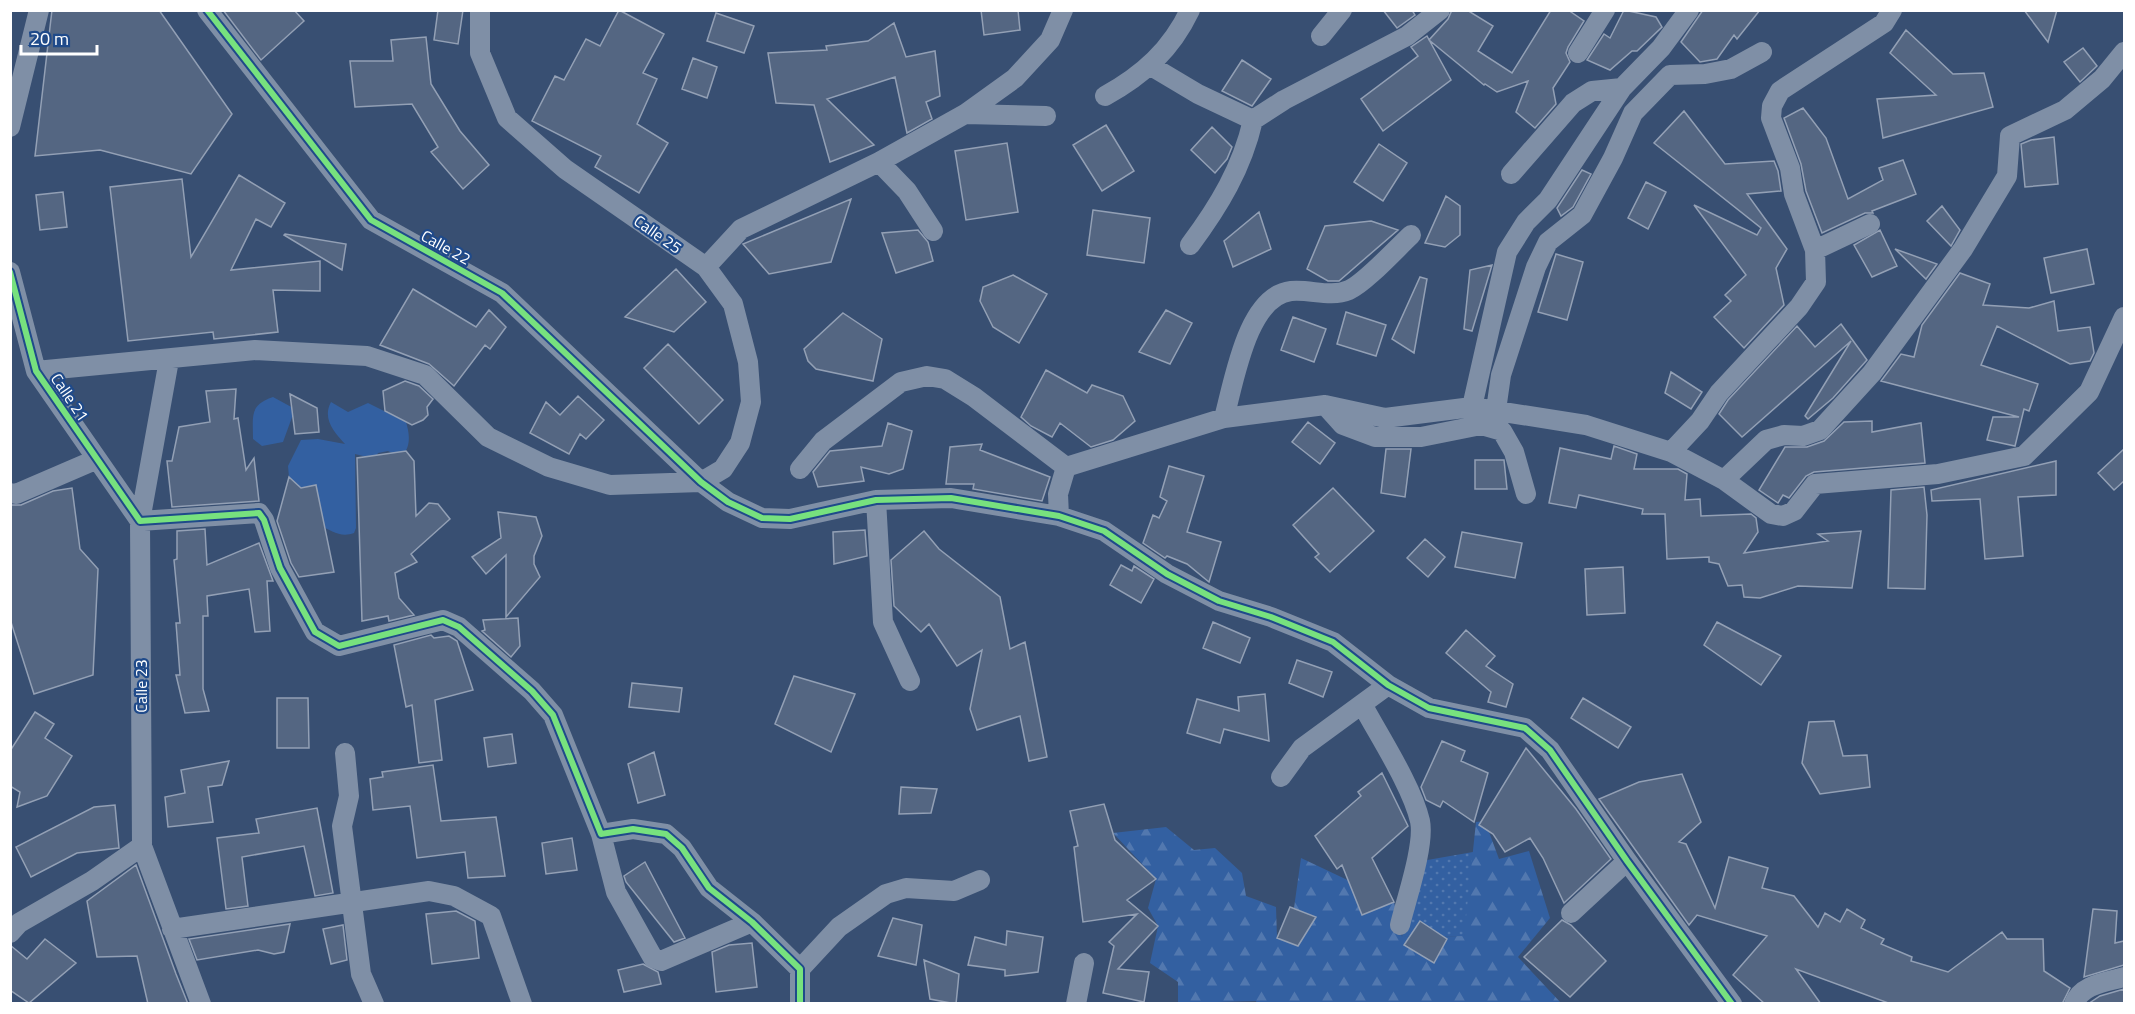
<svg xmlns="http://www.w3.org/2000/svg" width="2135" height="1014" viewBox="0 0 2135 1014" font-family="'Titillium Web',sans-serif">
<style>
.grass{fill:url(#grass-dots)}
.forest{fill:url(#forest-firs)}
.park{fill:#3360a1}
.building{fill:#546682;stroke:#93a0b5;stroke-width:1.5}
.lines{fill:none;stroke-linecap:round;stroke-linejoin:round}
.minor{stroke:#7f8fa6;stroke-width:20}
.cycleway-casing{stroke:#1f4a8a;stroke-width:10}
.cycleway{stroke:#77e17e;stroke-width:6}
.labels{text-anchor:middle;stroke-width:4.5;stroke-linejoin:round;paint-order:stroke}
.street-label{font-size:16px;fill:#fff;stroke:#1f4a8a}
</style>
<defs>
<pattern id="grass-dots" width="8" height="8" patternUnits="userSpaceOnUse" patternTransform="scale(1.5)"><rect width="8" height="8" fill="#3360a1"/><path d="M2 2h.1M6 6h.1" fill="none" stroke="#5278af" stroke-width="1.8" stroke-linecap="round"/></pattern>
<pattern id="forest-firs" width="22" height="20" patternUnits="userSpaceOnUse" patternTransform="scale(1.5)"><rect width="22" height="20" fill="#3360a1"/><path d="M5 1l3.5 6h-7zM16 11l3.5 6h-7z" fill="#5278af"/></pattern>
</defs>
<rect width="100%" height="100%" fill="#384f72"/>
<path class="grass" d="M1473,852L1478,906L1464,936L1402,937L1416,862Z"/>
<path class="forest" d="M1485,821L1499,859L1529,851L1550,918L1518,957L1561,1003L1257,1004L1256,1001L1178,1003V982L1150,963L1158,926L1148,908L1156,879L1113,833L1166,827L1194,850L1215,848L1242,873L1246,896L1276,907L1277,938L1298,946L1315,917L1294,908L1301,858L1394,902L1402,937L1464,936L1476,822Z"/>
<path class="park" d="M273,397L295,409L283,442L262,446L253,439C253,416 249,405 273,397Z
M331,402L348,412L368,403L406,422C411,438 411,454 393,460L392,453L388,451L378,453L375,459L355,454L356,528L354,533C341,538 331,531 320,525L316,485L301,488L289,477L288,466L301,440L318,439L345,444C334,432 322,419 331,402Z"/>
<path class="building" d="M52,10H159L232,114L191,174L100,150L35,156Z
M223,10H294L304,21L261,60Z
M438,10H463L458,44L434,40Z
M619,10L664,34L643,73L657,79L637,124L668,143L639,193L595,167L601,156L532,121L555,76L564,80L586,39L600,46Z
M981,10H1018L1020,30L984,35Z
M1383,10H1412L1415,15L1397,28Z
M1452,10H1467L1493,26L1478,51L1512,73L1551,10H1568L1584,21L1568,47L1566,53L1570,62L1553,88L1556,104L1535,128L1516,112L1528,81L1497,92L1485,84L1484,85L1429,40L1448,19Z
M1624,10L1656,17L1662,27L1637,51H1632L1610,70L1587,60L1604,34L1610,38Z
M1703,10H1760L1737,39L1734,35L1717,59L1700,62L1681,42Z
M2024,10H2057L2048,42Z
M716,13L754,26L744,53L707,41Z
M894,23L906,57L935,51L940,96L926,102L932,119L907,133L895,77L827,99L874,145L830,162L814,105L776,103L768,53L827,50L826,46L868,41Z
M1906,30L1953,74L1984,73L1993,107L1883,138L1877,99L1936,95L1890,53Z
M1427,36L1451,80L1383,131L1361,99L1418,56L1411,47Z
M426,37L431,84L460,131L489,165L463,189L431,152L438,147L412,104L355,107L350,61H393L391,40Z
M2083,48L2097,66L2080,82L2064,62Z
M693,58L717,67L707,98L682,89Z
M1242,60L1271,79L1252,106L1222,91Z
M1803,108L1826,138L1848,199L1883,180L1879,168L1903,160L1916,194L1872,211L1873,213H1865L1822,233L1806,191L1801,164L1784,118Z
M1684,111L1725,164L1774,161L1778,171L1781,191L1747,194L1787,249L1776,268L1784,305L1744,348L1714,317L1731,301L1725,295L1746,275L1694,205L1757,235L1761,228L1654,143Z
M1106,125L1134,171L1102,191L1073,145Z
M1212,127L1232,147L1227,159L1215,173L1191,150Z
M2054,137L2058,184L2025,187L2021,144L2031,140Z
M1007,143L1018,212L966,220L955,151Z
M1379,144L1407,163L1383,201L1354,182Z
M1582,170L1591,174L1573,207L1561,216L1557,208Z
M239,175L285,203L271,227L256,219L231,270L320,261V291L273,290L278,332L214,339L213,332L128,341L110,187L182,179L191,257Z
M1646,182L1666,192L1648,229L1628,218Z
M63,192L67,227L40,230L36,195Z
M1446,196L1460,206V235L1445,247L1425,243Z
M851,199L831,262L769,274L743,244Z
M1942,206L1960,230L1951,246L1927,221Z
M1093,210L1150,218L1144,263L1087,255Z
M1259,212L1271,249L1233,267L1224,241Z
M1371,221L1398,230L1339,281H1328L1307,269L1325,226Z
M918,230L928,242L933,261L896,273L882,233Z
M1880,230L1897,266L1872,277L1854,245Z
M285,234L346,244L342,270L284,235Z
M1895,249L1937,264L1926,279Z
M2087,249L2094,284L2051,293L2044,258Z
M1556,254L1583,262L1567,320L1538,312Z
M1492,265L1472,331L1464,329L1470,270Z
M676,269L706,302L674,332L625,317Z
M1960,273L1990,284L1983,305L2029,308L2054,301L2058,331L2090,327L2094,353L2090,361L2070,364L1997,326L1981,365L2038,384L2029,411L2024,409L2015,446L1987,440L1993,417H2019L1881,381L1901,354L1914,357L1922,325Z
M1013,275L1047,294L1019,343L993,327L980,301L983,287Z
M1420,277L1427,279L1414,353L1392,339Z
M413,289L476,327L489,310L506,327L490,349L485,345L454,386L429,364L380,345Z
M1166,310L1192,323L1170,364L1139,352Z
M1346,312L1386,325L1376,356L1337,344Z
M843,313L882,339L873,381L816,369L808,361L804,349Z
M1293,317L1326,329L1314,362L1281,350Z
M1841,324L1867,360L1833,398L1808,419L1805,416L1851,341L1742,437L1719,414L1728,400L1797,326L1815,347Z
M668,344L723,400L699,424L644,368Z
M1046,370L1087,393L1092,385L1123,396L1135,421L1113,440L1091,447L1060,423L1052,437L1031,426L1021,417Z
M1671,372L1702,392L1691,409L1665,393Z
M405,381L419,386L433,399L427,407L428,415L423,420L412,425L385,411L383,391Z
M236,389L234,419L238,418L246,470L254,458L259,501L172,507L167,461H172L179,427L210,422L206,391Z
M290,394L317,408L319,432L295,434Z
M578,396L604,420L586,439L580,434L569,454L530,433L546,402L560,415Z
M1872,421V432L1921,423L1925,463L1814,472L1806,476L1789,498L1783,495L1778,503L1759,490L1785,447H1807L1824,441L1844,422Z
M1308,422L1335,443L1320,464L1292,442Z
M888,423L912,431L903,469L889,474L861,467L864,481L818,487L813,472L830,451L882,446Z
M982,444L980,450L1050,477L1042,501L973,489L974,484H946L950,447Z
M1614,446L1637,454L1634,469H1678L1687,474L1685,500L1700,499L1701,516L1751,514L1756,518L1758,532L1744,553L1828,541L1818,534L1861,531L1852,588L1798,586L1760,598L1744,597L1742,585L1728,586L1719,564L1709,562V557L1667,559L1665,514H1642L1643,509L1579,495L1576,508L1549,503L1560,448L1611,459Z
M1386,449H1411L1405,497L1381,493Z
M2124,449V481L2114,490L2098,473Z
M406,451L414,461L416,516L429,503L438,504L450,519L411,554L417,562L395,573L399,598L414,615L389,621L388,616L362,621L357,458Z
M1475,460H1504L1507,489H1475Z
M2056,461V495L2018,497L2023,556L1985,559L1980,499L1932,501L1931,490Z
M1169,466L1204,476L1187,532L1221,542L1209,582L1187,564L1167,556L1165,558L1143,543L1153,515L1159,518L1167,501L1160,497Z
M289,477L301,488L316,485L334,572L299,577L291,563L277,521Z
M1924,487L1927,515L1925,589L1888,588L1891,490Z
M72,488L80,549L98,569L93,675L34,694L10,619V505H21L53,491Z
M1333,488L1374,531L1330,572L1315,557L1319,554L1293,525Z
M498,512L536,517L542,536L534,556V564L540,577L506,617V555L486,574L472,557L501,538Z
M205,529L207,565L259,543L273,581H267L270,631L255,632L249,589L207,596L208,616H203V689L209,711L185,713L176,675H180L176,623H180L174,560L177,559V531Z
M865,530L867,556L834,564L833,532Z
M924,531L939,549L1000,597L1010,649L1025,642L1047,757L1029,761L1020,716L977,730L970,709L982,650L957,666L929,624L921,632L894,606L891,560Z
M1462,532L1522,543L1515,578L1455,567Z
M1425,539L1445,557L1428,577L1407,558Z
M1121,565L1132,571L1134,566L1154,579L1141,603L1110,585Z
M1623,567L1625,613L1587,615L1585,569Z
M518,618L520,646L511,657L482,631L485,630L483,620Z
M1213,622L1250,638L1240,663L1203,648Z
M1717,622L1781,656L1761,685L1704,645Z
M1466,630L1495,656L1486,666L1513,684L1506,707L1488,702L1491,692L1446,653Z
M431,635L434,638L449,636L457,641L473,690L435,700L442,760L419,763L412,705L406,707L394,645Z
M1297,660L1332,672L1323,697L1289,683Z
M794,676L855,694L831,752L775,724Z
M632,683L682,688L679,712L629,707Z
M1265,694L1269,741L1224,729L1220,743L1187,733L1197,699L1239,711L1238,697Z
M277,698H308L309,748H277Z
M1583,698L1631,727L1618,748L1571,718Z
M35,712L54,724L45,738L72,756L47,796L17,807L20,792L10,786V751Z
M1834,721L1843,756L1867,755L1870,787L1820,794L1802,763L1809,722Z
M512,734L516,763L488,767L484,738Z
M1442,741L1465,751L1461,761L1488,773L1474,822L1443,801L1440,807L1426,800L1421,787Z
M1526,748L1576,809L1611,859L1564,903L1543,858L1530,838L1505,852L1493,834L1479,825Z
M654,752L665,795L638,803L628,764Z
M229,761L222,785L208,787L213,822L168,827L165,797L185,793L181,770Z
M433,765L441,821L496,817L505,876L468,878L465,852L417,858L410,806L373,810L370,779L383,777L382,772Z
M1382,773L1408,826L1372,858L1394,902L1362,915L1342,865L1337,869L1315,836L1361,796L1358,792Z
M1682,774L1701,822L1679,842L1686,844L1715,908L1729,857L1768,868L1762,888L1794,896L1818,927L1825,913L1840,922L1847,909L1865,920L1861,928L1884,939L1881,944L1912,957L1911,961L1948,972L2002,932L2007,939H2043L2044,971L2070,988L2062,1004H1891L1796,969L1821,1004H1765L1733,975L1767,936L1697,915L1689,925L1599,799L1639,782Z
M901,787L937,789L931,813L899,814Z
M1104,804L1115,840L1156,879L1127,900L1158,926L1118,969L1149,972L1144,1002L1103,993L1114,946L1109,942L1137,914L1083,922L1074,847L1078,846L1070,811Z
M115,805L119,848L77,853L31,877L16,847L94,807Z
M317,808L333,893L315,896L304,846L242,857L248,906L226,909L217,838L259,833L256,819Z
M572,838L577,870L546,874L542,843Z
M645,862L685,938L674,942L626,882L624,876Z
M136,865L176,974L188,1004H148L137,956L97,957L87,901Z
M1290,907L1316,917L1298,946L1277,938Z
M2093,909L2117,911L2115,943L2124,941V965L2084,977Z
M456,911L475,921L479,958L432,964L426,914Z
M893,918L922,925L916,965L878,956Z
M1562,920L1571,925L1606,961L1570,997L1524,957Z
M1420,921L1447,939L1434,963L1404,945Z
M290,924L284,952L274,954L258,950L197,960L189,939Z
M343,925L347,960L331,964L323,929Z
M1007,931L1043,937L1038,972L1005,976V970L968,965L975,937L1006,945Z
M45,939L76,963L29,1003L10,990V945L27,959Z
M752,943L757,987L716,992L712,952L729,945Z
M924,960L959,974L956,1004L930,999Z
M643,964L658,972L661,984L624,992L618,970Z
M2124,989V1004H2088L2100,996Z"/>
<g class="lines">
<path class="minor" d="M207,10L371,220L502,293L701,482L728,502L762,518L790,519L876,500L951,498L1059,516L1104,531L1167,574L1219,601L1271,617L1333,642L1388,685L1429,708L1525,728L1550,750L1627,861L1732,1004
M1321,36L1342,10
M1578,53L1605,10
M1151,66L1198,94L1253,120L1284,100L1407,36L1440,10
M1105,96C1143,75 1171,50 1190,10
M965,114L1046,116
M10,127L39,10
M879,162L907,191L933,231
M1511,174L1573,103L1592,91L1622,88
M1190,245C1219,206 1242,168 1253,120
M1815,250L1870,224
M706,267L741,229L879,162L965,114L1015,78L1050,40L1063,10
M10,272L36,371L140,521L259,513L264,520L280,568L315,632L339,646L443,620L459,627L532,691L553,715L601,834L633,829L666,834L682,848L709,888L752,922L800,969V1004
M169,360L140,521L142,846L201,1004
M36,371L255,350L367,356L425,375L488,437L549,467L610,485L701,482L723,469L740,443L751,402L748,362L733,304L706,267L565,169L507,118L480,53V10
M1325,405L1343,425L1375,437H1421L1481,425L1502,431L1514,452L1526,494
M1472,407L1507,252L1526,222L1548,200L1622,88L1661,48L1689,10
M1496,410L1501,375L1536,267L1548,242L1582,215L1613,158L1633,113L1670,75L1705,74L1731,69L1762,52
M1224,418C1234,382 1247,296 1291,291C1311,289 1330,298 1349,290C1365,283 1397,248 1411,235
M1671,452L1700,421L1719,393L1799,307L1816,282L1815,250L1794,194L1790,168L1771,118L1772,106L1780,91L1884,23L1892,10
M800,469L823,441L901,382L927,376L945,379L974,397L1066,467
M1724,480L1766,440L1784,435L1803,436L1820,430L1872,373L1963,249L2007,176L2010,136L2065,110L2102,79L2124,52
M10,493L16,494L95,460
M876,500L883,622L910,681
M1059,516L1058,494L1066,467L1224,418L1325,405L1385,418L1472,407L1586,425L1671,452L1724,480L1771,514L1783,516L1794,511L1815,484L1938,474L2024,456L2089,392L2124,317
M1362,704C1379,736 1412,786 1420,821C1425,845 1406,900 1400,925
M345,753L349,796L342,826L361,974L374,1004
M1281,777L1302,748L1388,685
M601,834L616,892L653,958L661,961L752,922
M1571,913L1627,861
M172,929L429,891L454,896L491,916L522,1004
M10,933L19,923L92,881L142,846
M800,969L839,927L886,894L906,888L954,891L980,880
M1076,1004L1084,963
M2074,1004C2081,984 2107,982 2124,977"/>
<defs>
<path id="cycleway" d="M207,10L371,220L502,293L701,482L728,502L762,518L790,519L876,500L951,498L1059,516L1104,531L1167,574L1219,601L1271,617L1333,642L1388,685L1429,708L1525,728L1550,750L1627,861L1732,1004
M10,272L36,371L140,521L259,513L264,520L280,568L315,632L339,646L443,620L459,627L532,691L553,715L601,834L633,829L666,834L682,848L709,888L752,922L800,969V1004"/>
</defs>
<use href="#cycleway" class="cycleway-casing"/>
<use href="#cycleway" class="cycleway"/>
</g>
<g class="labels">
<g class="street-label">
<text transform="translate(658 234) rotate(35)" y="6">Calle 25</text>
<text transform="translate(446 247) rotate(29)" y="6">Calle 22</text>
<text transform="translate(70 397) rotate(56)" y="6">Calle 21</text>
<text transform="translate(141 686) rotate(-90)" y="6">Calle 23</text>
</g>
</g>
<rect width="2135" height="1014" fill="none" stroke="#ffffff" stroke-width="24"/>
<path d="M21 45v9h76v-9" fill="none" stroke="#ffffff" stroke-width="3"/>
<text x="30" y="45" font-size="18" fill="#ffffff" stroke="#1f4a8a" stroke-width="4.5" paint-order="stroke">20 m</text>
</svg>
